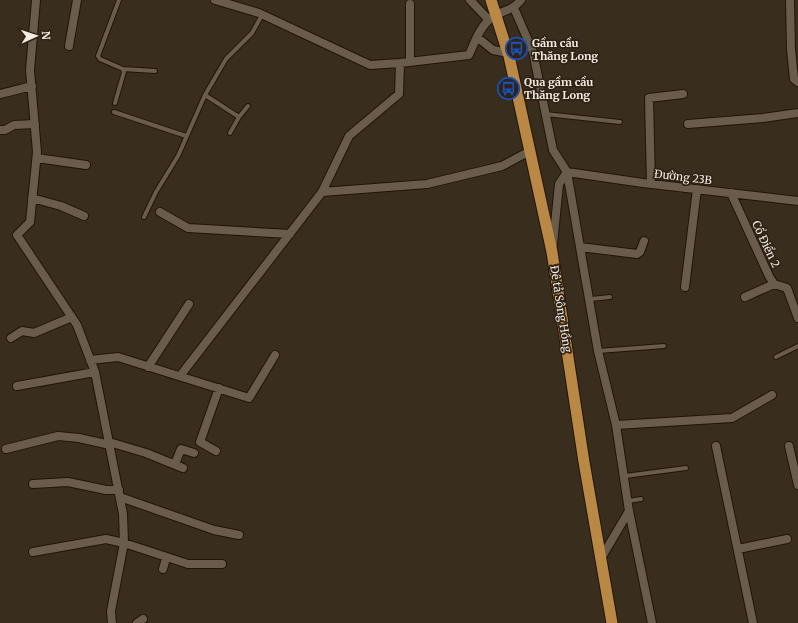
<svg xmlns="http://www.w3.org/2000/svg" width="798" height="623" viewBox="0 0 798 623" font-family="Merriweather,serif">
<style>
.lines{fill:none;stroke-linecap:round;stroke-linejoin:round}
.service-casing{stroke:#201507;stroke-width:6}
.minor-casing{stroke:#201507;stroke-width:10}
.primary-casing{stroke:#201507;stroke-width:13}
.service{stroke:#6a5c4c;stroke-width:4}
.minor{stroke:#6a5c4c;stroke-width:8}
.primary{stroke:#b98845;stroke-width:11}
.labels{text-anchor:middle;stroke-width:3.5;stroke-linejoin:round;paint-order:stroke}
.poi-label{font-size:11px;font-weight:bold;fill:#f4ece2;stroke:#2f2315;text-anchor:start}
.street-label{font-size:11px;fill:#f4ece2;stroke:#2f2315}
</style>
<rect width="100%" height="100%" fill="#392d1e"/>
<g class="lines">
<defs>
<path id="service" d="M123,69L155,71
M205,95L239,117
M115,103L124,72L123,69L100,59L98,56L119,0
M114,112L186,136
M545,114L620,122
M230,133L239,117L248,106
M144,217L156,192L178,156L205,95L226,59L252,33L262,15
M591,299L610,297
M598,351L664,346
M776,357L798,346
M625,476L686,468
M628,501L641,499"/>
<path id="minor" d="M36,0L30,70L37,152L30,222L17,235L77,325L95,372L123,514L124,543L111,611L112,623
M215,0L259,13L370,65L400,63L469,55C475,41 481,24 494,16C506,9 512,11 521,0
M470,0L489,20
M790,0L791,49L794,79L798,82
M410,4V62
M514,8L533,52L553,150L567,172L598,351L616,425L629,511L652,623
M477,37L493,50L508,53
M69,46L77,0
M0,94L32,86
M688,124L763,118L798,113
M0,130H5L14,125L35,124
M37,158L86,165
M567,172L643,183L798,201
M651,184L649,98L683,94
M322,192L427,184L502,166L530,151
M731,193L769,276L774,284L787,288L798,318
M32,198L61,206L84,216
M160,212L188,228L290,234
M553,244L559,184L567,172
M580,247L637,254L640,252L644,241
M685,287L697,189
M745,297L774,284
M11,338L22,331L34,333L72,317
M90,360L118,357L249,398L275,355
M148,367L189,304
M180,376L322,192L349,136L399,94L400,63
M17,386L95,372
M616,425L732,418L772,395
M109,442L146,453L183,468
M716,446L753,623
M789,446L798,485
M6,449L58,436L79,438L110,445
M216,451L200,442L219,388
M175,464L181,449L194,453
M33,484L68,482L106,490H119
M120,497L214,530L239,535
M738,549L787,539
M33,552L106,539L124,543L188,564H222
M600,560L629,511
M163,569L166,558
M137,623L143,619"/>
<path id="primary" d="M491,0L509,56L552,252L584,462L612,623"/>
</defs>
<use href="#service" class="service-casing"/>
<use href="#minor" class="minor-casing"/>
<use href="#primary" class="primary-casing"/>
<use href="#service" class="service"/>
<use href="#minor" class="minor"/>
<use href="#primary" class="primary"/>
</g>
<defs>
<symbol id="bus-ring" viewBox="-11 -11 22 22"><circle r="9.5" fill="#2f2315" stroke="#1a4fb4" stroke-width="1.5"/><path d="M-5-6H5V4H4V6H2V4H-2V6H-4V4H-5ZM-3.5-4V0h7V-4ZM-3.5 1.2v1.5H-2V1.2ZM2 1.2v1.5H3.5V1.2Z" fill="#1a4fb4"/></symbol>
</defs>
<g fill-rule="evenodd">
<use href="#bus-ring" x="504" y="36" width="25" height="25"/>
<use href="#bus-ring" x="496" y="76" width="25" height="25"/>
</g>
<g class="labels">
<g class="poi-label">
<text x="532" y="47">Gầm cầu<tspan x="532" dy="13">Thăng Long</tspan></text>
<text x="524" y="86">Qua gầm cầu<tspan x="524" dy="13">Thăng Long</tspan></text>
</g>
<g class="street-label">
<text transform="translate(683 177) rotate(7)" y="4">Đường 23B</text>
<text transform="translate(766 244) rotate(65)" y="4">Cổ Điển 2</text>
<text transform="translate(561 309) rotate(81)" y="4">Đê tả Sông Hồng</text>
</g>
</g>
<g transform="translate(36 36) rotate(87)" stroke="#2f2315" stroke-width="3" paint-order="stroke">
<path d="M0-3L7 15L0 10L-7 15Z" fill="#f4ece2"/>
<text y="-6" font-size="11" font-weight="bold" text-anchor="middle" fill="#f4ece2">N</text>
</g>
</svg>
